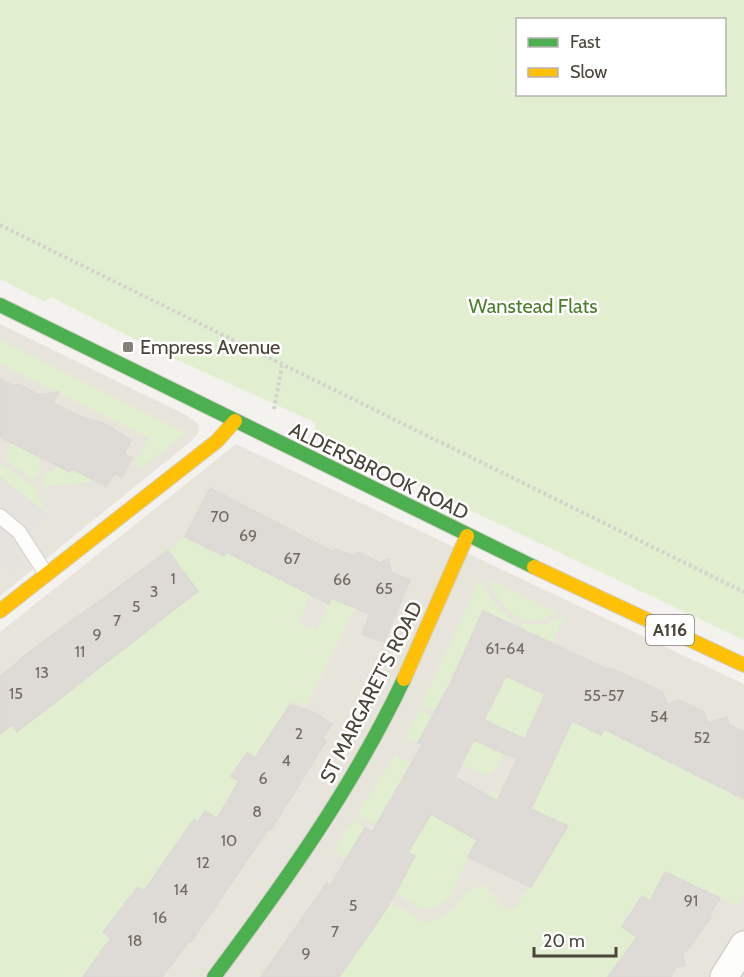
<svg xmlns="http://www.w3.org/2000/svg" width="744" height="977" viewBox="0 0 744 977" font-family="Cabin,sans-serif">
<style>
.residential{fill:#e7e4dc}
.green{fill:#e1eecf;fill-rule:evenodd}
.parking{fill:#e6e3df}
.building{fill:#dedbd6;stroke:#dcd9d4;stroke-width:1.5;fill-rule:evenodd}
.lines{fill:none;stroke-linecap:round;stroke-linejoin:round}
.lane-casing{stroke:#d2d0cb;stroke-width:16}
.street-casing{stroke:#d2d0cb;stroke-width:30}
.fast-casing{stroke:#d3cfc5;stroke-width:16}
.slow-casing{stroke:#d3cfc5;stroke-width:16}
.path{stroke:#d3d2cc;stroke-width:4;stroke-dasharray:3 3;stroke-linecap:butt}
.lane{stroke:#fdfdfc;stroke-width:14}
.street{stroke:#fdfdfc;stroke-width:27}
.fast{stroke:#4caf50;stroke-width:14}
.slow{stroke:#ffc107;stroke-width:14}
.poi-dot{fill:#868178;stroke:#fff;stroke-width:2}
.labels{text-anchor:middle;stroke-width:5;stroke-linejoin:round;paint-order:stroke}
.number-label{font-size:16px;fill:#706a61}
.shield{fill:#fff;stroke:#817c74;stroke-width:1.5}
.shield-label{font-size:18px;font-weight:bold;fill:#4b4439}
.park-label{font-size:20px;fill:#4a7f2a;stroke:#fff}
.poi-label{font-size:20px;fill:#4b4439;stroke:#fff;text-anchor:start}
.street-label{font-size:20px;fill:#4b4439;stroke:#fff}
</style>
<rect width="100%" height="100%" fill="#f4f2ee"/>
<path class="residential" d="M0,324L188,416L199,425L198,434L190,442L0,596Z
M236,444L744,684V977H0V632Z"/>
<path class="green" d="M0,0H744V640L313,436L316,423L171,357L51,297L45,302L0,279ZM518,20H724V94H518Z
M0,340L185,433L142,468L134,464L149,438L0,364Z
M12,443L39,456L40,474L36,479H31L5,459Z
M0,463L35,488L47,513L0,477Z
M57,465L70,472L73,466L96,481L44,487L42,485L46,472L54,471Z
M185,537L223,556L226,551L311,593L299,623L317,630L331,598L355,608L306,706L292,700L272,732L262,763L246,753L231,776L246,785L222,819L205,811L198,822L194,819L198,848L181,837L168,857L138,927L118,912L103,932L124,948L103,949L86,973L91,977H0V734L3,731L0,720L7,719L17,731L197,590L168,551Z
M480,579L494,603L512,620L511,623L483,612L463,657L526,685L547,640L520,628L522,624H548L564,616L548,653L610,715L695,756L688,772L717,786L723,776L737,783L731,795L744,801V894L737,906L665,872L658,886L668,892L669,914L642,896L630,914H626L622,927L649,945C632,950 614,956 613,977H337L342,871L423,922C456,921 455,895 480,885L487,888L501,905L513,911L568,827L529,808L557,754L515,734L495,770L487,775L461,765L493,702L450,681L435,710L422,704Z
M488,579L558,613C520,632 503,612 488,579Z
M419,710L432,716L418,743L406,737Z
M395,755L445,784L408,769L376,825L357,815Z
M491,791L499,795L453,890C445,905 434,912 418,907L333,851L353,821L400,848L411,847L431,814L466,834Z"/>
<path class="parking" d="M0,477L47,513L15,552L23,564L11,573L0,564Z"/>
<path class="building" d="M0,379L13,386L19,384L39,395L59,392L53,403L81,417L101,422L131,440L124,454L132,458L122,477L115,473L106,486L72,469L70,472L0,437Z
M210,488L333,552L335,549L353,556L359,552L380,563L388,559L392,573L410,580L384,642L362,634L370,614L331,598L329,604L226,552L224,556L185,537Z
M168,551L198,591L17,732L12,725L0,734V677L29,652Z
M483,611L609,670L610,668L662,691L668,705L679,700L704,712L708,723L727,717L729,725L744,732V799L604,729L601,735L572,721L531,809L568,826L531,887L468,857L477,840L431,814L408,852L415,856L387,908L339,977H261L327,883L330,886L365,828L372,832L422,745L418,743L451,682ZM506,676L545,694L525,739L484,720ZM474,740L517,759L497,801L455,777Z
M290,705L313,712L332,724L322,738L326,741L271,830L269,828L191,942L189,941L162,977H83L111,938L103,932L138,887L144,891L194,819L198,822L205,811L217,819L239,781L231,776L247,753L255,758Z
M665,872L720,898L710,914L712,916L683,955L685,965L676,967L671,977H608L637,937L622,927L642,896L650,901Z"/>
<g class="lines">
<defs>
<path id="lane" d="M0,516L19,532L46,574"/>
<path id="street" d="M724,977L744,945"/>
<path id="fast" d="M0,305L534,567
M214,977C285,882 353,787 404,679"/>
<path id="slow" d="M534,567L744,665
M0,611L217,441L235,421
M404,679L467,536"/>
</defs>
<use href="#lane" class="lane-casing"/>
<use href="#street" class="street-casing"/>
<use href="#fast" class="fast-casing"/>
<use href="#slow" class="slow-casing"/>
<path class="path" d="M0,225L744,592
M274,409L282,366"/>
<use href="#lane" class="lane"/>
<use href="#street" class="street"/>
<use href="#fast" class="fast"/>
<use href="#slow" class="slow"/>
</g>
<rect class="poi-dot" x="122" y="341" width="12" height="12" rx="3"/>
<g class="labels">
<g class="number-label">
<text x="220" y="522">70</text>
<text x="248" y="541">69</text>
<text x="292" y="564">67</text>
<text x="173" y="584">1</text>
<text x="342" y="585">66</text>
<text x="384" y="594">65</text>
<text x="154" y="597">3</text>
<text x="136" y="612">5</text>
<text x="117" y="626">7</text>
<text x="97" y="640">9</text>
<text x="505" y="654">61-64</text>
<text x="80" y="657">11</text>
<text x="42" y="678">13</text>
<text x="16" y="699">15</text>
<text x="604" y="701">55-57</text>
<text x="659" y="722">54</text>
<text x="299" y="739">2</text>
<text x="702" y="743">52</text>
<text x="286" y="766">4</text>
<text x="263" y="784">6</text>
<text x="257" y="817">8</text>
<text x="229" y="846">10</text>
<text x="203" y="868">12</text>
<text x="181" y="895">14</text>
<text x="691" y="906">91</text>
<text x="353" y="911">5</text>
<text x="160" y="923">16</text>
<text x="335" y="937">7</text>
<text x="135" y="946">18</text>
<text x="306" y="959">9</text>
</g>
<rect class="shield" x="646" y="615" width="48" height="30" rx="4.5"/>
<g class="shield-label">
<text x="670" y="636">A116</text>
</g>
<g class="park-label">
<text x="533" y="313">Wanstead Flats</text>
</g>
<g class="poi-label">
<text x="140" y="354">Empress Avenue</text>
</g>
<g class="street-label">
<text transform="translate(379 471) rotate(26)" y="7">ALDERSBROOK ROAD</text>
<text transform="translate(371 692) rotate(-63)" y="7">ST MARGARET'S ROAD</text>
</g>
</g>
<rect x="516" y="18" width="210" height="78" fill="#ffffff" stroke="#b7b4b0" stroke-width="1.5"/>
<rect x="528" y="38" width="30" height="9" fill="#4caf50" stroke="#b7b4b0" stroke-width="1.5"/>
<text x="570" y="48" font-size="18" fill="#4b4439">Fast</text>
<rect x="528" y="68" width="30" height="9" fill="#ffc107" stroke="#b7b4b0" stroke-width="1.5"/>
<text x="570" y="78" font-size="18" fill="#4b4439">Slow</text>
<path d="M534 947v9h82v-9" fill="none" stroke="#4b4439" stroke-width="3"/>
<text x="543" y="947" font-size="18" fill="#4b4439" stroke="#ffffff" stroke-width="4.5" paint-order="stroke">20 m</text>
</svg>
